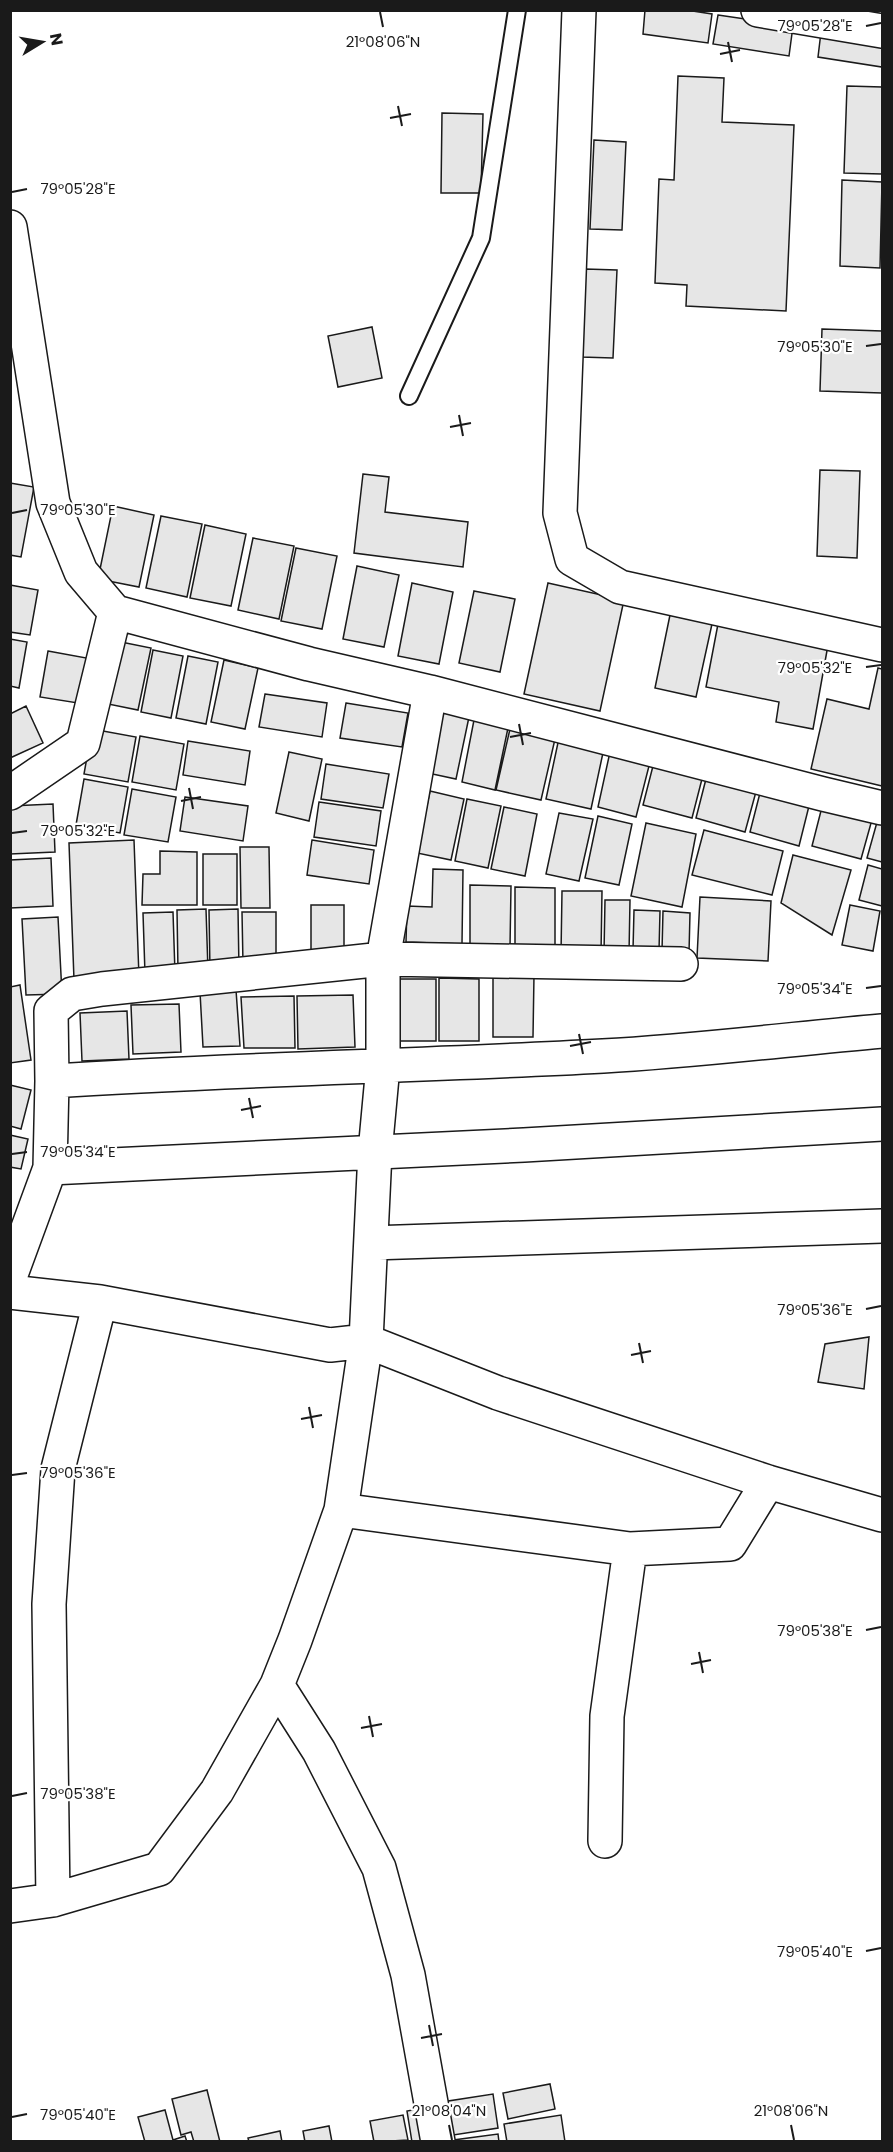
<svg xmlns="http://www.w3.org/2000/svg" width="893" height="2152" viewBox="0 0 893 2152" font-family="Poppins,sans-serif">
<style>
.building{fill:#e6e6e6;stroke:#1a1a1a;stroke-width:1.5}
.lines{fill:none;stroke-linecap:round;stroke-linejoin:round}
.lane-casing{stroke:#1a1a1a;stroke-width:20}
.street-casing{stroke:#1a1a1a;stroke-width:36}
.lane{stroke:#fff;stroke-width:16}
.street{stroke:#fff;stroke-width:33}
.ticks{fill:none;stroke:#1a1a1a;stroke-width:2}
.ticks-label{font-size:15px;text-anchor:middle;fill:#1a1a1a;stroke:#fff;stroke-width:4.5;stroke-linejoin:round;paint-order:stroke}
</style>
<rect width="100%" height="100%" fill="#fff"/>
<path class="building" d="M645,10H686L712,14L708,43L643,34Z
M859,10H882V14Z
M718,15L793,26L789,56L713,44Z
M821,32L882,41V67L818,57Z
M678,76L724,78L722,122L794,125L786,311L686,306L687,285L655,283L659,179L674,180Z
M847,86L882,87V174L844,173Z
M442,113L483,114L481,193H441Z
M594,140L626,142L622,230L590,229Z
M842,180L882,182L880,268L840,266Z
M585,269L617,270L613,358L581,357Z
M372,327L382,378L338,387L328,336Z
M822,329L882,331V393L820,391Z
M820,470L860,471L857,558L817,556Z
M363,474L389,477L385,512L468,522L463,567L354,553Z
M10,483L34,487L21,557L10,555Z
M113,506L154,515L139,587L98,579Z
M161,516L202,524L187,597L146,588Z
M205,525L246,534L231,606L190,598Z
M253,538L294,546L279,619L238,610Z
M296,548L337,556L322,629L281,621Z
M357,566L399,575L384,647L343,639Z
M412,583L453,592L439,664L398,656Z
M548,583L624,600L600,711L524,694Z
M10,585L38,590L30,635L10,632Z
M474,591L515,599L500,672L459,663Z
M670,615L712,624L696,697L655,688Z
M718,624L828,645L813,729L776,722L779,702L706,687Z
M10,639L27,642L19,688L10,686Z
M121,642L151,648L138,710L108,704Z
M153,650L183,656L171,718L141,712Z
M48,651L92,659L84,704L40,697Z
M188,656L218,662L206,724L176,718Z
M224,660L258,668L245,729L211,722Z
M878,668L882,669V786L811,769L827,699L869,709Z
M265,694L327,703L322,737L259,727Z
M346,703L408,713L402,747L340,738Z
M26,706L43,743L10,758V714Z
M435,711L469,717L456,779L423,772Z
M474,720L508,728L495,790L462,782Z
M92,729L136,737L128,782L84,774Z
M510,729L555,739L541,800L496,790Z
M140,736L184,744L176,790L132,782Z
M559,738L604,748L591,809L546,799Z
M188,741L250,751L245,785L183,775Z
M289,752L322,759L309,821L276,813Z
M610,752L650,762L636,817L598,807Z
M654,762L703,775L692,818L643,805Z
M326,764L389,774L383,808L321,799Z
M707,775L757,788L745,832L696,818Z
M84,779L128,787L120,833L76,825Z
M132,789L176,797L168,842L124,835Z
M761,789L810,802L799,846L750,832Z
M430,791L464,799L451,860L417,853Z
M185,797L248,806L243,841L180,831Z
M467,799L501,806L488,868L455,861Z
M319,802L381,811L376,846L314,837Z
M823,803L873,816L861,859L812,846Z
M53,804L55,852L10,854V806Z
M504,807L537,814L525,876L491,869Z
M559,813L593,819L579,881L546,874Z
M879,815L882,816V862L867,858Z
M598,816L632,824L619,885L585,878Z
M646,823L696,834L682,907L631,896Z
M704,830L783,851L772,895L692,875Z
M134,840L139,977L74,980L69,843Z
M312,840L374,850L369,884L307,875Z
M240,847H269L270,908H241Z
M160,851L197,852V905H142L143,874H160Z
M203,854H237V905H203Z
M793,855L851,870L832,935L781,903Z
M51,858L53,906L10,908V860Z
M868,865L882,869V906L859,900Z
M433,869L463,870L462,944L406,942L407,906L432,907Z
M470,885L511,886L510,947H470Z
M515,887L555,888V950L515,949Z
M562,891H602L601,954H561Z
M700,897L771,901L768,961L697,958Z
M605,900H630L629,954L604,953Z
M311,905H344V956H311Z
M850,905L880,911L873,951L842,945Z
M206,909L208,971H178L177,910Z
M238,909L239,970L210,971L209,910Z
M634,910L660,911L659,951L633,950Z
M663,911L690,913L689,953L662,951Z
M173,912L175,973L145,974L143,913Z
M242,912H276V963L243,964Z
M58,917L62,994L26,995L22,919Z
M493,975H534L533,1037H493Z
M439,978L479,979V1041H439Z
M396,979H436V1041H396Z
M20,985L31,1060L10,1063V987Z
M236,990L240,1046L203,1047L200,992Z
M353,995L355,1047L298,1049L297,996Z
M294,996L295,1048H244L241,997Z
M179,1004L181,1052L133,1054L131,1005Z
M127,1011L129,1059L82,1061L80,1013Z
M10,1085L31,1090L21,1129L10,1126Z
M10,1135L28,1139L21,1169L10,1167Z
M869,1337L864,1389L818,1382L825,1344Z
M550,2084L555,2109L508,2119L503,2093Z
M207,2090L220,2142H194L191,2132L181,2135L172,2099Z
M493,2094L498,2128L447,2136L442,2102Z
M428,2107L434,2142H412L407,2111Z
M165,2110L173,2140L185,2136L187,2142H145L138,2117Z
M403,2115L408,2140L374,2142L370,2121Z
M561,2115L565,2142H507L504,2124Z
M329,2126L332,2142H305L303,2131Z
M280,2131L282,2142H249L248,2138Z
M498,2134L499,2142H446V2141Z"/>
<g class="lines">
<defs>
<path id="lane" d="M409,396L481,238L517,10"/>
<path id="street" d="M579,10L560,513L572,559L620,587L882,645
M758,10L882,31
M10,227L53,503L81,572L115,612L309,664L430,692L823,794L882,808
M10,793L83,743L115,612
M52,1081L51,1011L72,994L102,989L383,959L681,964
M50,1168L524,1145L882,1124
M371,1243L882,1226
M10,1277L50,1168L52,1081C235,1069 419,1066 603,1056C696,1051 790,1039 882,1031
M10,1292L100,1302L330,1345L366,1341L498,1393L768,1482L882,1515
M341,1510L630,1549L730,1544L768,1482
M277,1685L319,1751L379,1868L408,1975L438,2142
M605,1841L607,1716L630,1549
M53,1900L49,1604L58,1469L100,1302
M10,1906L53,1900L159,1869L217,1791L277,1685L295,1640L341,1510L366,1341L375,1152L383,1066V959L430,692"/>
</defs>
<use href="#lane" class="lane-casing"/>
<use href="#street" class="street-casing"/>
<use href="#lane" class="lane"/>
<use href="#street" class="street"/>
</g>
<path class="ticks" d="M380,12L383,27M866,26L881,23M728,42L732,62M720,54L740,50M398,106L402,126M390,118L411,114M12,192L27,189M866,346L881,344M459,415L463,436M450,427L471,423M12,513L27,510M866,667L881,665M519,724L523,745M510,737L531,733M189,788L193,809M181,801L201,797M12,833L27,831M866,988L881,986M579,1034L583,1054M570,1046L591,1042M249,1098L253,1118M241,1110L261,1106M12,1154L27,1152M866,1309L881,1306M639,1343L643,1363M631,1355L651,1351M309,1407L313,1428M301,1419L322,1415M12,1475L27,1473M866,1630L881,1627M699,1652L703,1673M691,1664L711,1660M369,1716L373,1737M361,1728L382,1724M12,1796L27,1793M866,1951L881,1948M429,2025L433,2046M421,2038L442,2034M12,2117L27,2114M449,2125L452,2140M791,2125L794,2140"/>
<g class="ticks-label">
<text x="815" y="31">79°05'28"E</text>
<text x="383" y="47">21°08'06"N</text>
<text x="78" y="194">79°05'28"E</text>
<text x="815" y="352">79°05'30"E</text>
<text x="78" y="515">79°05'30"E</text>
<text x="815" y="673">79°05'32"E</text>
<text x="78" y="836">79°05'32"E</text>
<text x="815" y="994">79°05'34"E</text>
<text x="78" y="1157">79°05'34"E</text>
<text x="815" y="1315">79°05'36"E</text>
<text x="78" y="1478">79°05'36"E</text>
<text x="815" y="1636">79°05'38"E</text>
<text x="78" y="1799">79°05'38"E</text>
<text x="815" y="1957">79°05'40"E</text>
<text x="449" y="2116">21°08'04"N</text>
<text x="791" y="2116">21°08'06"N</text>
<text x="78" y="2120">79°05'40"E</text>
</g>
<rect width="893" height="2152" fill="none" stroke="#1a1a1a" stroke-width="24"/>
<g transform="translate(42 42) rotate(79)" stroke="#ffffff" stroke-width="4.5" paint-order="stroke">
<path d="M0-4.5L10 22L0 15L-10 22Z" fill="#1a1a1a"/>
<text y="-9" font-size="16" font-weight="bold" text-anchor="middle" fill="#1a1a1a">N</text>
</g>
</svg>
